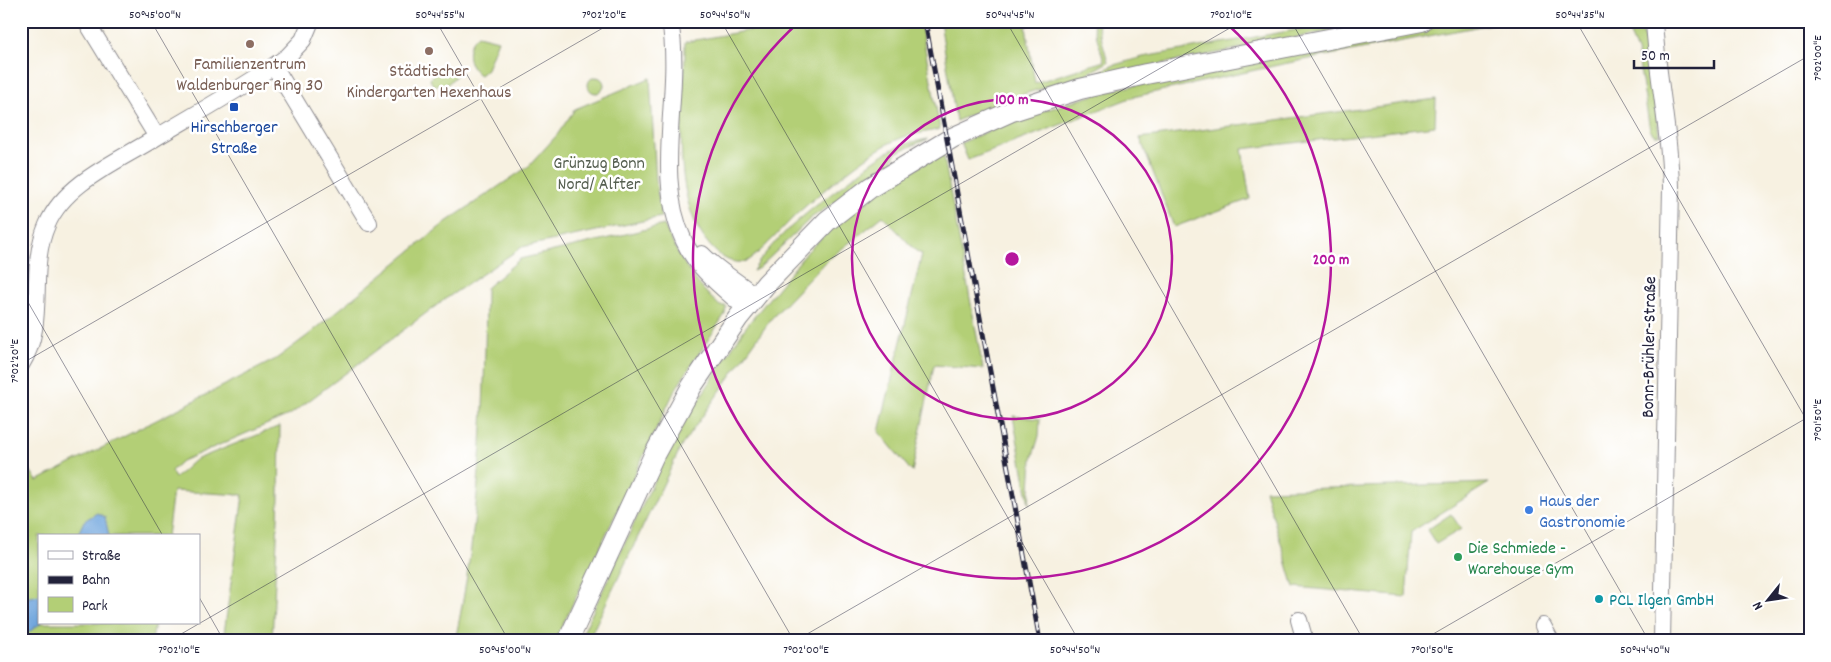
<svg xmlns="http://www.w3.org/2000/svg" width="1831" height="662" viewBox="0 0 1831 662" font-family="Dekko,sans-serif">
<style>
.green{fill:#b3cf76;stroke:#6a7858}
.water{fill:#6fa5dd;stroke:#48648c}
.lines{fill:none;stroke-linecap:round;stroke-linejoin:round}
.minor-casing{stroke:#8c8a8e;stroke-width:18}
.major-casing{stroke:#8c8a8e;stroke-width:22}
.minor{stroke:#fff;stroke-width:16}
.major{stroke:#fff;stroke-width:20}
.rail-casing{stroke:#22223b;stroke-width:5}
.rail{stroke:#fff;stroke-width:3;stroke-dasharray:9;stroke-linecap:butt}
.ticks{fill:none;stroke:#22223b;stroke-width:1;stroke-opacity:0.45}
.ring{fill:none;stroke:#b5179e;stroke-width:2.5}
.education-dot{fill:#8d6e63;stroke:#fff;stroke-width:2}
.transit-dot{fill:#1a4fb4;stroke:#fff;stroke-width:2}
.shop-dot{fill:#3f7fe0;stroke:#fff;stroke-width:2}
.leisure-dot{fill:#2e9e5b;stroke:#fff;stroke-width:2}
.culture-dot{fill:#0f9aa8;stroke:#fff;stroke-width:2}
.labels{text-anchor:middle;stroke-width:5;stroke-linejoin:round;paint-order:stroke}
.education-label{font-size:18px;fill:#785e54;stroke:#fff}
.transit-label{font-size:18px;fill:#164399;stroke:#fff}
.park-label{font-size:18px;fill:#555f50;stroke:#fff}
.street-label{font-size:18px;fill:#22223b;stroke:#fff}
.shop-label{font-size:18px;fill:#366cbe;stroke:#fff;text-anchor:start}
.leisure-label{font-size:18px;fill:#27864d;stroke:#fff;text-anchor:start}
.culture-label{font-size:18px;fill:#0d838f;stroke:#fff;text-anchor:start}
.centre{fill:#b5179e;stroke:#fff;stroke-width:2.5}
.ring-label{font-size:15px;text-anchor:middle;font-weight:bold;fill:#b5179e;stroke:#fff;stroke-width:5;stroke-linejoin:round;paint-order:stroke}
.neatline{fill:none;stroke:#22223b;stroke-width:2}
.ticks-label{font-size:12px;text-anchor:middle;fill:#22223b}
</style>
<rect width="100%" height="100%" fill="#fff"/>
<filter id="ink" filterUnits="userSpaceOnUse"><feTurbulence type="fractalNoise" baseFrequency=".02" numOctaves="2"/><feDisplacementMap in="SourceGraphic" scale="10" xChannelSelector="R" yChannelSelector="G"/><feConvolveMatrix kernelMatrix="1 2 1 2 8 2 1 2 1" color-interpolation-filters="sRGB"/></filter>
<filter id="wash" filterUnits="userSpaceOnUse"><feTurbulence type="fractalNoise" baseFrequency=".0096" numOctaves="4" result="noise"/><feDisplacementMap in="SourceGraphic" scale="20" xChannelSelector="R" yChannelSelector="G"/><feGaussianBlur stdDeviation="1.12" result="paint"/><feColorMatrix in="noise" values="0 0 0 0 0 0 0 0 0 0 0 0 0 0 0 0 0 1.4 0 .05"/><feComposite in="paint" operator="in"/></filter>
<g filter="url(#wash)">
<rect width="100%" height="100%" fill="#f7f1e1"/>
<path class="green" d="M800,21H920L940,129C929,132 918,133 907,136C876,144 824,190 799,212C789,221 756,258 747,261C734,265 723,259 714,250C665,200 686,105 685,42Z
M940,21H1039L1026,27L1035,83L1104,61L1092,21L1097,22L1108,62L1085,75L1011,98L956,121Z
M1365,21H1381L1084,79L1114,65L1143,57L1317,26Z
M1457,21H1507L1283,64L1133,97L968,160L961,143L1011,121L1107,91Z
M1624,21H1639L1641,27L1652,70L1659,135H1654L1650,130L1637,51Z
M478,35L498,40L487,69L480,75C466,66 464,46 478,35Z
M447,70L460,71L448,84L434,86L430,80L433,74Z
M588 85a8 8 0 1 1 16 0a8 8 0 1 1-16 0Z
M650,78L656,181L661,217L522,247L441,302L291,414L182,461L171,471L175,478L195,460L280,426L279,498L272,641H223L243,495L173,491L167,536H39V623H155L152,641H21V456L37,481L276,359L307,336L446,222L529,166L557,135L575,109Z
M1436,99L1435,126L1242,149L1250,199L1174,227L1140,138Z
M928,139L895,153L892,164L811,218L759,268L753,271C774,236 812,209 844,184C859,173 874,159 891,150C903,144 915,141 928,139Z
M943,152L983,369L934,365L912,472L879,432L922,254L917,252L883,216L824,263L771,319L682,445L588,641H579L674,438L745,328L808,251L829,231L884,188Z
M664,225C677,254 695,285 720,306H726L725,314L675,390L555,641H455C480,525 485,405 486,288L520,259Z
M21,253L26,254L27,329L21,342Z
M1013,416L1040,419L1039,436L1032,459L1029,504Z
M1489,483L1411,532L1406,597L1294,587L1265,490Z
M1451,514L1461,529L1436,544L1427,530Z"/>
<path class="water" d="M97,513L105,517L109,536H77L84,521Z
M39,595V623H41L29,632H21V599Z"/>
</g>
<g filter="url(#ink)">
<g class="lines">
<defs>
<path id="minor" d="M86,21L157,137
M670,21C683,92 652,174 684,241C697,269 723,288 745,308
M1654,21C1657,77 1670,131 1671,187L1662,641
M274,66L369,223
M702,254C718,271 738,281 755,296
M21,365C48,322 27,271 47,225C64,184 116,162 152,140C197,113 245,87 288,56L303,40L311,21
M1299,620L1305,641
M1543,626L1551,641"/>
<path id="major" d="M568,641L654,455L692,386L738,318L766,284L827,221L871,187L952,138L1012,111L1080,89L1146,74L1422,21"/>
</defs>
<use href="#minor" class="minor-casing"/>
<use href="#major" class="major-casing"/>
<use href="#minor" class="minor"/>
<use href="#major" class="major"/>
<defs>
<path id="rail" d="M925,21L1040,641"/>
</defs>
<use href="#rail" class="rail-casing"/>
<use href="#rail" class="rail"/>
</g>
</g>
<path class="ticks" d="M151,21L509,641M436,21L794,641M721,21L1079,641M1006,21L1364,641M1291,21L1649,641M1576,21L1810,426M21,290L163,536M21,364L615,21M199,597L224,641M169,641L1242,21M795,641L1810,55M1421,641L1810,416"/>
<g class="ring">
<circle cx="1012" cy="259" r="160"/>
<path d="M1225 22A319 319 0 1 1 799 22"/>
</g>
<g class="education-dot">
<circle cx="250" cy="44" r="5"/>
<circle cx="429" cy="51" r="5"/>
</g>
<rect class="transit-dot" x="229" y="102" width="10" height="10" rx="2.5"/>
<circle class="shop-dot" cx="1529" cy="510" r="5"/>
<circle class="leisure-dot" cx="1458" cy="557" r="5"/>
<circle class="culture-dot" cx="1599" cy="599" r="5"/>
<g class="labels">
<g class="education-label">
<text x="250" y="69">Familienzentrum<tspan x="250" dy="21">Waldenburger Ring 30</tspan></text>
<text x="429" y="76">Städtischer<tspan x="429" dy="21">Kindergarten Hexenhaus</tspan></text>
</g>
<g class="transit-label">
<text x="234" y="132">Hirschberger<tspan x="234" dy="21">Straße</tspan></text>
</g>
<g class="park-label">
<text x="599" y="168">Grünzug Bonn<tspan x="599" dy="21">Nord/ Alfter</tspan></text>
</g>
<g class="street-label">
<text transform="translate(1648 347) rotate(-89)" y="6">Bonn-Brühler-Straße</text>
</g>
<g class="shop-label">
<text x="1539" y="506">Haus der<tspan x="1539" dy="21">Gastronomie</tspan></text>
</g>
<g class="leisure-label">
<text x="1468" y="553">Die Schmiede -<tspan x="1468" dy="21">Warehouse Gym</tspan></text>
</g>
<g class="culture-label">
<text x="1609" y="605">PCL Ilgen GmbH</text>
</g>
</g>
<circle cx="1012" cy="259" r="8" class="centre"/>
<g class="ring-label">
<text x="1012" y="104">100 m</text>
<text x="1331" y="264">200 m</text>
</g>
<rect width="1831" height="662" fill="none" stroke="#fff" stroke-width="55"/>
<rect x="38" y="534" width="162" height="90" fill="#ffffff" stroke="#a7a7b1"/>
<rect x="48" y="551" width="25" height="8" fill="#ffffff" stroke="#a7a7b1"/>
<text x="82" y="560" font-size="15" fill="#22223b">Straße</text>
<rect x="48" y="576" width="25" height="8" fill="#22223b" stroke="#a7a7b1"/>
<text x="82" y="584" font-size="15" fill="#22223b">Bahn</text>
<rect x="48" y="597" width="25" height="15" fill="#b3cf76" stroke="#a7a7b1"/>
<text x="82" y="610" font-size="15" fill="#22223b">Park</text>
<g transform="translate(1768 600) rotate(240)" stroke="#ffffff" stroke-width="4" paint-order="stroke">
<path d="M0-4L9 19L0 12L-9 19Z" fill="#22223b"/>
<text y="-8" font-size="14" font-weight="bold" text-anchor="middle" fill="#22223b">N</text>
</g>
<path d="M1634 60v8h80v-8" fill="none" stroke="#22223b" stroke-width="2.5"/>
<text x="1641" y="60" font-size="15" fill="#22223b" stroke="#ffffff" stroke-width="4" paint-order="stroke">50 m</text>
<rect x="28" y="28" width="1776" height="606" class="neatline"/>
<g class="ticks-label">
<text x="155" y="18">50°45'00"N</text>
<text x="440" y="18">50°44'55"N</text>
<text x="604" y="18">7°02'20"E</text>
<text x="725" y="18">50°44'50"N</text>
<text x="1010" y="18">50°44'45"N</text>
<text x="1231" y="18">7°02'10"E</text>
<text x="1580" y="18">50°44'35"N</text>
<text transform="translate(1817 58) rotate(-90)" y="4">7°02'00"E</text>
<text transform="translate(14 361) rotate(-90)" y="4">7°02'20"E</text>
<text transform="translate(1817 420) rotate(-90)" y="4">7°01'50"E</text>
<text x="179" y="653">7°02'10"E</text>
<text x="505" y="653">50°45'00"N</text>
<text x="806" y="653">7°02'00"E</text>
<text x="1075" y="653">50°44'50"N</text>
<text x="1432" y="653">7°01'50"E</text>
<text x="1645" y="653">50°44'40"N</text>
</g>
</svg>
